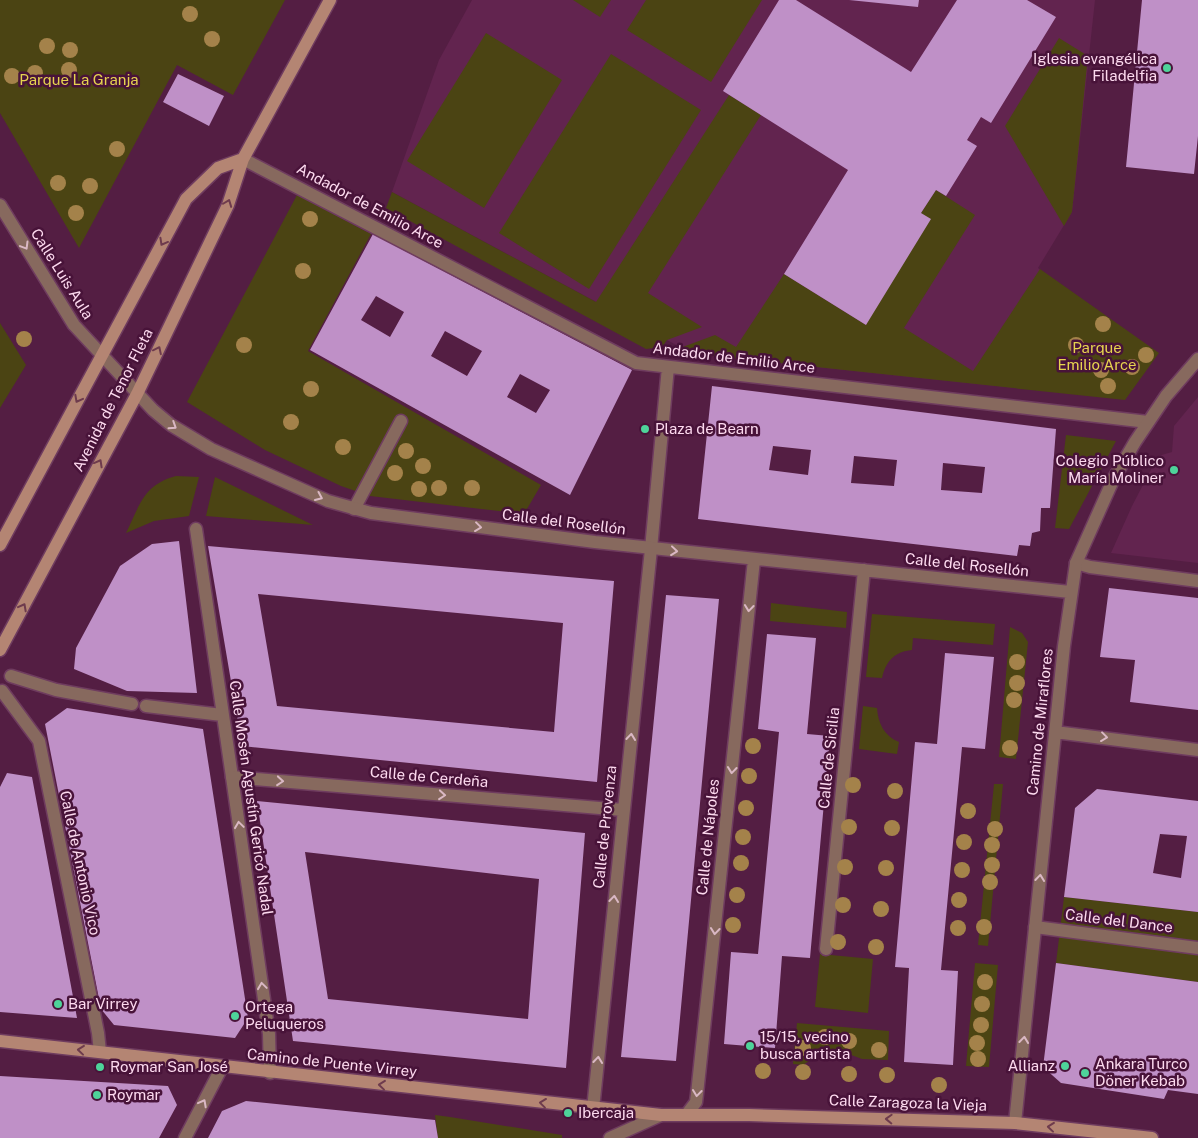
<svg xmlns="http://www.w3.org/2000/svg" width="1198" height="1138" viewBox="0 0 1198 1138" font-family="'Public Sans',sans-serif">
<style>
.built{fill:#62244f}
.green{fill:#4b4413}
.building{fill:#bf90c7;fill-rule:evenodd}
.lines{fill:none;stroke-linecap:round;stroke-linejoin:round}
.service-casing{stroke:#6f3c5f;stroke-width:15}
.pedestrian-casing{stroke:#6f3c5f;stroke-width:15}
.minor-casing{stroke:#6f3c5f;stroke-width:15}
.secondary-casing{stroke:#6f3c5f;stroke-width:15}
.service{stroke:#87695e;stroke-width:12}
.pedestrian{stroke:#87695e;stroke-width:12}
.minor{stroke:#87695e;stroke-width:12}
.secondary{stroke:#b48573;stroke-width:12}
.tree{fill:#a4824a}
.oneway{stroke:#6e3b4d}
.oneway2{stroke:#dab8c4}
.poi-dot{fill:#4ed39a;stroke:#481339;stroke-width:2}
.labels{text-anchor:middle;stroke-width:5;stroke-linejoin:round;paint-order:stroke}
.poi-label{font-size:15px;fill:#fddaef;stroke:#481339;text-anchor:start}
.park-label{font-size:15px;fill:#e6d44f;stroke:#481339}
.street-label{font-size:15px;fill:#fddaef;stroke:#481339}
</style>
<rect width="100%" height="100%" fill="#541e43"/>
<path class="built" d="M472,0H1095L1072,212L1038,268L1065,288L1054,392L693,354L392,192L439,60Z
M1198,397V563L1111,553L1132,506L1158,456L1172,452L1174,426Z"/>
<path class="green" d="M0,0H285L233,95L177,65L79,248L0,113Z
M573,0H611L600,17Z
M646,0H762L711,82L627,30Z
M486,33L562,80L484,208L407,161Z
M1059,38L1088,56L1072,212L1064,226L1005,126Z
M611,54L701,110L589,289L499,233Z
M729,95L761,115L648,293L702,327L667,340L662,347L646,349L386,208L392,192L596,302Z
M936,190L975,215L904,328L973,371L1040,269L1159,353L1125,400L693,354L680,348L715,335L736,347L784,274L866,325L921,213Z
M297,195L371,234L308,351L541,485L524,514L370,496L341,486L265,450L187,402Z
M0,323L26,365L0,408Z
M1066,435L1116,441L1069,529L1055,528Z
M176,476L199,477L189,516L154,521L126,533C140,505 143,485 176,476Z
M215,477L313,525L206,516Z
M771,603L847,612L846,628L770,621Z
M872,614L995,624L993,645L913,638L912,650C894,652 886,661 882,678L866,677Z
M1010,627L1022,633L1028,642L1016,759L999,757Z
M863,706L877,708C878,723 884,736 899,742L897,754L859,749Z
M994,784H1003L988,946L978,945Z
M1064,897L1198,912V982L1056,963Z
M820,954L873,959L868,1013L815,1007Z
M975,963L998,965L989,1067L966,1066Z
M797,1023L889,1031L888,1060L862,1059L846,1053L824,1051L803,1065L793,1064Z
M435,1115L450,1117L562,1135V1138H438Z"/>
<path class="building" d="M779,0H796L911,72L957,0H1027L1056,17L991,123L981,117L967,140L977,146L946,196L936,190L921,213L931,219L866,325L784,274L848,170L723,91Z
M849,0H919L918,7Z
M1142,0H1198V136L1194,174L1126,167Z
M178,74L224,96L209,126L163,102Z
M373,234L632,370L570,495L310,350ZM376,296L404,312L390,337L361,320ZM445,331L482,351L467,376L431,356ZM520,374L550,390L536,413L507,397Z
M712,386L1056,429L1050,508H1041L1040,531L1032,533L1030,546L1019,545L1017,556L698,519ZM773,446L811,450L808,475L769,470ZM854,456L897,460L894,486L851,483ZM943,463L985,467L982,493L941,490Z
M179,541L197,693L127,691L74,669L76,648L120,566L152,544Z
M208,546L614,581L597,782L242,746ZM258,594L563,623L554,732L277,706Z
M1109,588L1198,598V710L1130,702L1135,660L1100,657Z
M666,595L719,599L676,1061L621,1057Z
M767,634L816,638L807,734L830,736L810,958L782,956L775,1048L724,1044L731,952L758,954L779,732L758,729Z
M945,653L994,657L985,749L962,747L941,970L958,971L953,1065L904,1062L909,968L895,967L915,742L937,744Z
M67,708L203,729L248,1018L235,1038L114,1025L101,1009L45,724Z
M7,773L32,777L77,1018L0,1012V787Z
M1097,789L1198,801V912L1064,897L1075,808ZM1160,834L1187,836L1181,878L1153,873Z
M257,801L585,833L566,1068L293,1041ZM305,852L539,879L528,1019L328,999Z
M1056,963L1198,982V1094L1168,1090L1164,1099L1061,1083L1043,1067Z
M0,1076L168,1086L177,1105L159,1138H0Z
M246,1101L435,1120L438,1138H208L222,1111Z"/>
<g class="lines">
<defs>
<path id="service" d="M354,509L401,421"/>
<path id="pedestrian" d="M243,159L636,363L1148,422
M196,529L232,777
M651,549L668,367
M1076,563L1090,567L1198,581
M11,676L56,690L132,704
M2,691L39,741L98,1033L100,1052
M146,706L222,715
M1035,927L1198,948"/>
<path id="minor" d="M0,205L74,325L153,410L171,425L211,449L328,501L371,513L595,542L1070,592
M1055,732L1198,750
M826,949L864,570
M270,1073L269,1034L232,777L623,810
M593,1109L651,549
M687,1114L696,1102L697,1094L754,560
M1015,1123L1064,646L1076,563L1114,478L1135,442L1166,396L1198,359
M185,1138L222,1067
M610,1138L661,1115"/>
<path id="secondary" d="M0,545L186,199L218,168L243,159
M0,650L137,394L228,205L243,159L330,0
M0,1041L661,1115H749L1015,1123L1152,1138"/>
</defs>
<use href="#service" class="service-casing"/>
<use href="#pedestrian" class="pedestrian-casing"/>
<use href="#minor" class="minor-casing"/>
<use href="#secondary" class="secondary-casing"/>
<use href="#service" class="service"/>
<use href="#pedestrian" class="pedestrian"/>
<use href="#minor" class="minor"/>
<use href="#secondary" class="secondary"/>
</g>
<g class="tree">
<circle cx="190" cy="14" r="8"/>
<circle cx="212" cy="39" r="8"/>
<circle cx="47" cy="46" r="8"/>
<circle cx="70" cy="50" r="8"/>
<circle cx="69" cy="70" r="8"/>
<circle cx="35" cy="73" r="8"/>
<circle cx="12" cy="76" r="8"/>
<circle cx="117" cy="149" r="8"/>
<circle cx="58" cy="183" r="8"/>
<circle cx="90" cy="186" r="8"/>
<circle cx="76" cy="213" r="8"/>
<circle cx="310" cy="219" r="8"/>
<circle cx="303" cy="271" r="8"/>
<circle cx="1103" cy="324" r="8"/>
<circle cx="24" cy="339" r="8"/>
<circle cx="244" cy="345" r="8"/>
<circle cx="1076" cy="345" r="8"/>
<circle cx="1146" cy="355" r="8"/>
<circle cx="1132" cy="367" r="8"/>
<circle cx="1101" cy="370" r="8"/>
<circle cx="1108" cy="386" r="8"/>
<circle cx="311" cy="389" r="8"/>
<circle cx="291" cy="422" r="8"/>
<circle cx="343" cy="447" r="8"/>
<circle cx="406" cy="451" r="8"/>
<circle cx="423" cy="466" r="8"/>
<circle cx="395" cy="473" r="8"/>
<circle cx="439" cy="488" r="8"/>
<circle cx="472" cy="488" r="8"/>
<circle cx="419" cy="489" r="8"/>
<circle cx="1017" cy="662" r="8"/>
<circle cx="1017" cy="683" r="8"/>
<circle cx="1014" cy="700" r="8"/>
<circle cx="753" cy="746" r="8"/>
<circle cx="1010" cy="748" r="8"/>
<circle cx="749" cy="776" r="8"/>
<circle cx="853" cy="785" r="8"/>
<circle cx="895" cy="791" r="8"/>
<circle cx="746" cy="808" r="8"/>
<circle cx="968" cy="811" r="8"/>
<circle cx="849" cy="827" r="8"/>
<circle cx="892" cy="828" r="8"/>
<circle cx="995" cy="829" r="8"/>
<circle cx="743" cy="837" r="8"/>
<circle cx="964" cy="842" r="8"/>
<circle cx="992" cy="845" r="8"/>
<circle cx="741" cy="863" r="8"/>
<circle cx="992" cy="865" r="8"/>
<circle cx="845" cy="867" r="8"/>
<circle cx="886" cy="868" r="8"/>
<circle cx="962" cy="870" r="8"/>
<circle cx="990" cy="882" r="8"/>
<circle cx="737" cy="895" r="8"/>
<circle cx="959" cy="900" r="8"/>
<circle cx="843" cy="905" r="8"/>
<circle cx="881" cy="909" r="8"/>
<circle cx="733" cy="925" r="8"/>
<circle cx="984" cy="927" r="8"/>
<circle cx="958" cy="928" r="8"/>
<circle cx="838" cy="942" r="8"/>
<circle cx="876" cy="947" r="8"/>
<circle cx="985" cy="982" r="8"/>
<circle cx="982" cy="1004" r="8"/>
<circle cx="981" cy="1025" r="8"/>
<circle cx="825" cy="1037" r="8"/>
<circle cx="849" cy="1041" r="8"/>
<circle cx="977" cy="1043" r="8"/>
<circle cx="803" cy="1048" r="8"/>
<circle cx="879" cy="1050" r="8"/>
<circle cx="978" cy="1059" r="8"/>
<circle cx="763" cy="1071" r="8"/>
<circle cx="803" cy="1072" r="8"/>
<circle cx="849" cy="1074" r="8"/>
<circle cx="887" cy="1075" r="8"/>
<circle cx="939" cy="1085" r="8"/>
</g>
<defs><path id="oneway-chevron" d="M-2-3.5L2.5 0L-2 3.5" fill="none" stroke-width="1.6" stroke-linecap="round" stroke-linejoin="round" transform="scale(1.25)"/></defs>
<g class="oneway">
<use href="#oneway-chevron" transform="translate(228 203) rotate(-69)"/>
<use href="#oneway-chevron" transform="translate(163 242) rotate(119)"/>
<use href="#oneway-chevron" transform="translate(158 350) rotate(-64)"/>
<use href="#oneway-chevron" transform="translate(78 399) rotate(118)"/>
<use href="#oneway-chevron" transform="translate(99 463) rotate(-61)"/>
<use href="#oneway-chevron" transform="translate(23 607) rotate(-62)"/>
<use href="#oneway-chevron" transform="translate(81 1050) rotate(-174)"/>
<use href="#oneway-chevron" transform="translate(382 1085) rotate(-174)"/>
<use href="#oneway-chevron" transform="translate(543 1103) rotate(-173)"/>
<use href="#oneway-chevron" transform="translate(889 1119) rotate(-178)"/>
<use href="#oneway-chevron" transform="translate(1051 1127) rotate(-174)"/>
</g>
<g class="oneway2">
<use href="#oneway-chevron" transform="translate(25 246) rotate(59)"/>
<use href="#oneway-chevron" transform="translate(173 426) rotate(33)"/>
<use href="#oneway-chevron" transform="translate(319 497) rotate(24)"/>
<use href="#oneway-chevron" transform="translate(478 527) rotate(7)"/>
<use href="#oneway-chevron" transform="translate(674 551) rotate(6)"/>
<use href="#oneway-chevron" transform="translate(749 608) rotate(96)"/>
<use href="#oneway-chevron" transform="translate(631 737) rotate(-84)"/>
<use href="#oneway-chevron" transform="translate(1104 737) rotate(7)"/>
<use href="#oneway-chevron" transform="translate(732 770) rotate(96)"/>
<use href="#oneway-chevron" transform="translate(280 781) rotate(5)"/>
<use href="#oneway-chevron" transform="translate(442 795) rotate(5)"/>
<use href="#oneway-chevron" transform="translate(239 825) rotate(-98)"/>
<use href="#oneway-chevron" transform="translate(1040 878) rotate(-84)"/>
<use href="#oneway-chevron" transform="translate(614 899) rotate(-84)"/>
<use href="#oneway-chevron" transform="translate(715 931) rotate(96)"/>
<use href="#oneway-chevron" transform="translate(262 986) rotate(-98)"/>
<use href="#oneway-chevron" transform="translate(1024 1040) rotate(-84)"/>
<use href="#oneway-chevron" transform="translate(598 1060) rotate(-84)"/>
<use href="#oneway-chevron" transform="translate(697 1093) rotate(97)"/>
<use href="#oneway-chevron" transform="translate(203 1103) rotate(-62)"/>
</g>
<g class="poi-dot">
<circle cx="1167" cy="68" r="5"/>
<circle cx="645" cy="429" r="5"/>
<circle cx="1174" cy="470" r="5"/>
<circle cx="58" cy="1004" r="5"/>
<circle cx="235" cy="1016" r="5"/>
<circle cx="750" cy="1046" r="5"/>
<circle cx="1065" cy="1066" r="5"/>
<circle cx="100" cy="1067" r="5"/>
<circle cx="1085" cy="1073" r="5"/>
<circle cx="97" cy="1095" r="5"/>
<circle cx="568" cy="1113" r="5"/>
</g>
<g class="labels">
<g class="poi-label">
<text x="1157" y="64" text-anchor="end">Iglesia evangélica<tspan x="1157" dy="17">Filadelfia</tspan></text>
<text x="655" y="434">Plaza de Bearn</text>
<text x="1164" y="466" text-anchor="end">Colegio Público<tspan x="1164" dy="17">María Moliner</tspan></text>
<text x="68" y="1009">Bar Virrey</text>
<text x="245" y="1012">Ortega<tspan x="245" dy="17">Peluqueros</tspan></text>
<text x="760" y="1042">15/15, vecino<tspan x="760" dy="17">busca artista</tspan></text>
<text x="1095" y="1069">Ankara Turco<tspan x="1095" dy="17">Döner Kebab</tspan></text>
<text x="1055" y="1071" text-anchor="end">Allianz</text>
<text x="110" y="1072">Roymar San José</text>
<text x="107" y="1100">Roymar</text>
<text x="578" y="1118">Ibercaja</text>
</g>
<g class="park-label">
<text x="79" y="85">Parque La Granja</text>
<text x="1097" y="353">Parque<tspan x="1097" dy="17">Emilio Arce</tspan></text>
</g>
<g class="street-label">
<text transform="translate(370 206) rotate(28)" y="5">Andador de Emilio Arce</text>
<text transform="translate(62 274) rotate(58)" y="5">Calle Luis Aula</text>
<text transform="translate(734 358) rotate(7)" y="5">Andador de Emilio Arce</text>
<text transform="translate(113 400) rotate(-63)" y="5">Avenida de Tenor Fleta</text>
<text transform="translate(564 522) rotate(7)" y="5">Calle del Rosellón</text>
<text transform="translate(967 565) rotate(6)" y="5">Calle del Rosellón</text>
<text transform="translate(1040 722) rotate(-84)" y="5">Camino de Miraflores</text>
<text transform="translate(829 758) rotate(-84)" y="5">Calle de Sicilia</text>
<text transform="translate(429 777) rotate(5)" y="5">Calle de Cerdeña</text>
<text transform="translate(251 798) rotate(82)" y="5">Calle Mosén Agustín Gericó Nadal</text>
<text transform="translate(605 827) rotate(-84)" y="5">Calle de Provenza</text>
<text transform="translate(708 837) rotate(-84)" y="5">Calle de Nápoles</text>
<text transform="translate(80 863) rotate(78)" y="5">Calle de Antonio Vico</text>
<text transform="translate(1119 921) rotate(7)" y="5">Calle del Dance</text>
<text transform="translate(332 1063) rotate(6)" y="5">Camino de Puente Virrey</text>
<text transform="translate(908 1103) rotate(2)" y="5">Calle Zaragoza la Vieja</text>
</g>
</g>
</svg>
